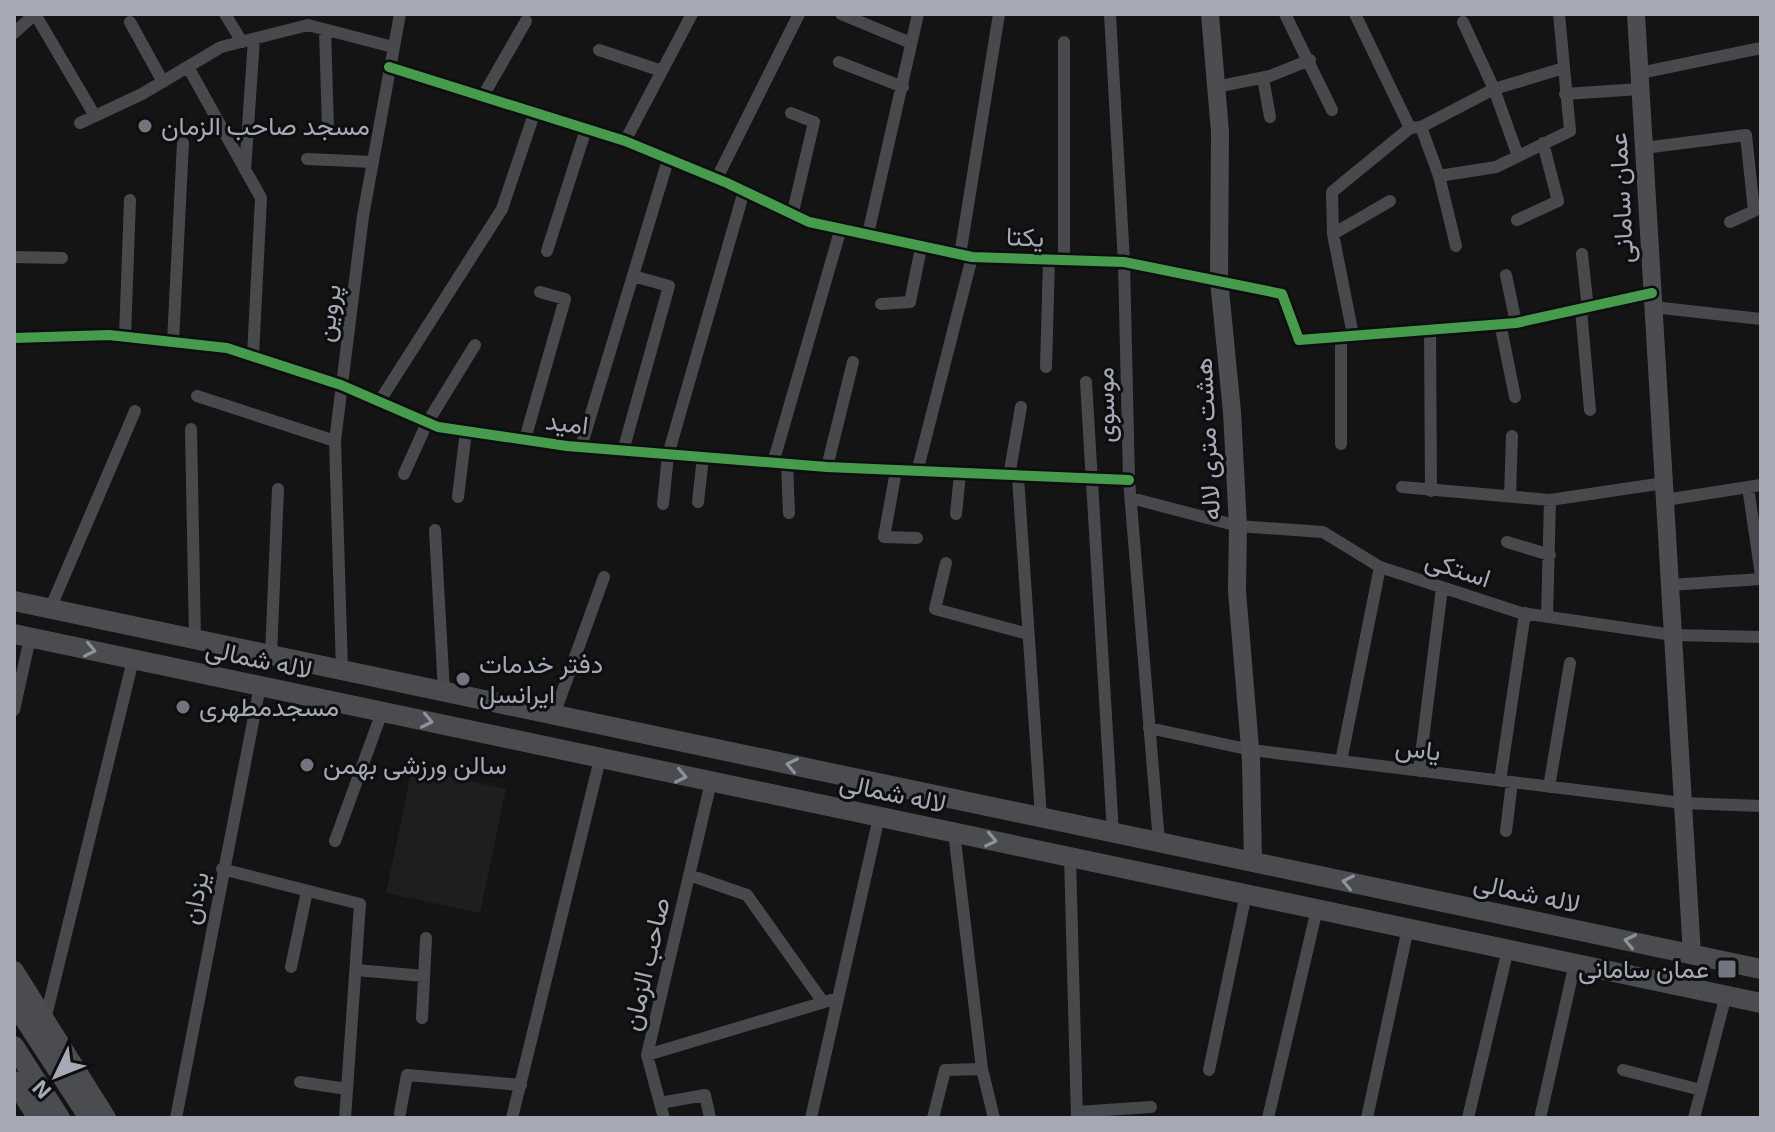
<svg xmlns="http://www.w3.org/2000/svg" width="1775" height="1132" viewBox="0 0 1775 1132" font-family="'Exo 2',Vazirmatn,sans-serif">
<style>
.built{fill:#1e1e20}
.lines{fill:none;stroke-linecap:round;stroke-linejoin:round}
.street{stroke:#48494d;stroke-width:12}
.secondary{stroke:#4c4d51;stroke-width:18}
.primary{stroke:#4a4c4f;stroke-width:20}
.cycleway-casing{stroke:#0e0e10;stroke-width:15}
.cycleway{stroke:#469c4c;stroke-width:10}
.oneway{stroke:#8e929c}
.poi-dot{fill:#72757d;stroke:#0e0e10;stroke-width:3}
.labels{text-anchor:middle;stroke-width:6;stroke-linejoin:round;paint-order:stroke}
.poi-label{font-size:26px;fill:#a5a9b5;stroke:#0e0e10;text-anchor:start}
.street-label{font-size:26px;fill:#a5a9b5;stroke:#0e0e10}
</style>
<rect width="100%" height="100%" fill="#141414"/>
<path class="built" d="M412,769L506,789L480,913L386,893Z"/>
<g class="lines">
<path class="street" d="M225,14L242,42
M841,14L911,43
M1110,14L1124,262L1129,480L1159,842
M1285,14L1332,110
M1355,14L1410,128
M130,22L163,82
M1463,22L1494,89L1518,156
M325,30L328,128
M14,33L35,14L95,116
M599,50L659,70
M839,62L903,87
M188,67L261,198L253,356
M389,67L625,141L727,183L809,222L972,257L1124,262L1282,294L1299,340L1516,323L1652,293
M1640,73L1761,48
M1263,78L1270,117
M1216,87L1270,76L1310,60
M1565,94L1640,89
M483,96L526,21
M791,113L814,122L792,216
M80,123L142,94L221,47L308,25L393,47
M1421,127L1439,176L1456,246
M625,141L692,14
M1644,148L1746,135L1754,211L1730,222
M307,159L373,162
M245,170L254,39
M1439,176L1496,167L1570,131L1559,14
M716,180L799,14
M1517,220L1558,201L1543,143
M868,234L918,14
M1333,234L1390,201
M547,251L586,129
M1582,254L1588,309
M960,255L999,14
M14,257L62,258
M1064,259V42
M1506,275L1516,323
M881,304L910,302L921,248
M1653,307L1761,319
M1581,310L1590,410
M1500,323L1515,397
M1430,328L1431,491
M1353,335L1333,234L1332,192L1410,128L1421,127L1494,89L1564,68
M1341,336V444
M125,337L130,200
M14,338L109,335L227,348L341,385L438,427L567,446L827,467L1129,480
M173,342L183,143
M1046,367L1049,260
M1086,382L1113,833
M197,396L335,441
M379,402L502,209L535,111
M191,429L195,639
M525,439L565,299L540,292
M581,447L668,160
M623,451L669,286L633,276
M773,463L841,228
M787,464L789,513
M827,467L853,362
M896,471L884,537L917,538
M917,472L972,257
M404,474L427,423L475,345
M1009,476L1021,407
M1018,477L1041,817
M1402,487L1550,500L1664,483
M1748,487L1761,575
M1510,496L1512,436
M458,497L466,431
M1131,498L1238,526L1323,532L1380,567L1521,613L1673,635L1761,637
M1665,500L1761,485
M698,502L703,457
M663,504L668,455L744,191
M956,514L960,474
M435,530L444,692
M1507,542L1550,555
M946,563L935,609L1028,634
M1670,585L1761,579
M50,609L135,411
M1547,617L1550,500
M271,655L278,489
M342,670L335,441L363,216L400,14
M14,710L30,638
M554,715L604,577
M1149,728L1251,750L1683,803L1761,806
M1341,761L1380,567
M1419,771L1442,588
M1500,781L1525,613
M1549,787L1570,663
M1506,831L1512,782
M954,832L982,1069L994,1118
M335,841L382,712
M1070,857L1077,1118
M222,869L360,904L345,1118
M689,875L747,895L823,1002
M291,967L307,891
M356,970L424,976
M422,1018L426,938
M45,1020L133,660
M647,1055L838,998
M1209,1070L1246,894
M1623,1070L1701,1090
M300,1082L347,1089
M660,1103L705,1095L710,1118
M1077,1112L1151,1107
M400,1113L407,1075L521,1085
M1541,1114L1575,963
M176,1118L260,686
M512,1118L600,759
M664,1118L647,1055L711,782
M811,1118L879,817
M933,1118L945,1070L982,1069
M1268,1118L1317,909
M1367,1118L1408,928
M1468,1118L1508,949
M1694,1118L1726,995"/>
<path class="secondary" d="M1210,14L1220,132L1219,280L1232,412L1238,526L1237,591L1251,760L1253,862
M1636,14L1692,955"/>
<path class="primary" d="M14,601L1761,969
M14,634L1761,1003
M14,971L106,1118
M14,1003L89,1118
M14,1046L60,1118
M14,1081L38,1118"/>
<defs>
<path id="cycleway" d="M389,67L625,141L727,183L809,222L972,257L1124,262L1282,294L1299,340L1516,323L1652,293
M14,338L109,335L227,348L341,385L438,427L567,446L827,467L1129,480"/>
</defs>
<use href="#cycleway" class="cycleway-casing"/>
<use href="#cycleway" class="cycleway"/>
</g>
<defs><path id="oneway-chevron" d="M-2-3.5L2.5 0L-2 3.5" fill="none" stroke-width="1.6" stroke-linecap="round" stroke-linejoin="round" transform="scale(2)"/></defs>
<g class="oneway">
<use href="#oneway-chevron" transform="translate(90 650) rotate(12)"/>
<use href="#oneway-chevron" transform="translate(427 721) rotate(12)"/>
<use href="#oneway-chevron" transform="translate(792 765) rotate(-168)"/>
<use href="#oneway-chevron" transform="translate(681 776) rotate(12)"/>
<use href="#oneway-chevron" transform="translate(991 840) rotate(12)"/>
<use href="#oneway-chevron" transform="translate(1348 882) rotate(-168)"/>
<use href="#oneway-chevron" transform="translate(1630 941) rotate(-168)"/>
</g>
<g class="poi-dot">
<circle cx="145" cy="126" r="8"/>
<circle cx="463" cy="679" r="8"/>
<circle cx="183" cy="707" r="8"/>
<circle cx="307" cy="765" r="8"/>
<rect x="1717" y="959" width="20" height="20" rx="4"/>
</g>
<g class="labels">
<g class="poi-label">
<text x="161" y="135">مسجد صاحب الزمان</text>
<text x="479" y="673">دفتر خدمات<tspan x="479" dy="30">ایرانسل</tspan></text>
<text x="199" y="716">مسجدمطهری</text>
<text x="323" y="774">سالن ورزشی بهمن</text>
<text x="1709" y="978" text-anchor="end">عمان سامانی</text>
</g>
<g class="street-label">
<text transform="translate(1621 198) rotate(-93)" y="9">عمان سامانی</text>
<text transform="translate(1025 237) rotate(2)" y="9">یکتا</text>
<text transform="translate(328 313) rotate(-82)" y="9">پروین</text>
<text transform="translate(1105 405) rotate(-91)" y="9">موسوی</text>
<text transform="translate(567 423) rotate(7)" y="9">امید</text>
<text transform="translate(1207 439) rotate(-93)" y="9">هشت متری لاله</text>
<text transform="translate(1458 569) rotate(18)" y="9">استکی</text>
<text transform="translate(259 659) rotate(12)" y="9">لاله شمالی</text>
<text transform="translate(1418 749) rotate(7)" y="9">یاس</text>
<text transform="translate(893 793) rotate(12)" y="9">لاله شمالی</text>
<text transform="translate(1527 893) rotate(12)" y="9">لاله شمالی</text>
<text transform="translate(195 898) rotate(-79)" y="9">یزدان</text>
<text transform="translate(646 964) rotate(-77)" y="9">صاحب الزمان</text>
</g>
</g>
<rect width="1775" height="1132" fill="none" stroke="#a5a9b5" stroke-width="32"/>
<g transform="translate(56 1076) rotate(227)" stroke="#0e0e10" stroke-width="6" paint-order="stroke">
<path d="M0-6L14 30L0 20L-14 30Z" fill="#a5a9b5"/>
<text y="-12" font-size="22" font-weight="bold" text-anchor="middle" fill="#a5a9b5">N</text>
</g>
</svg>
